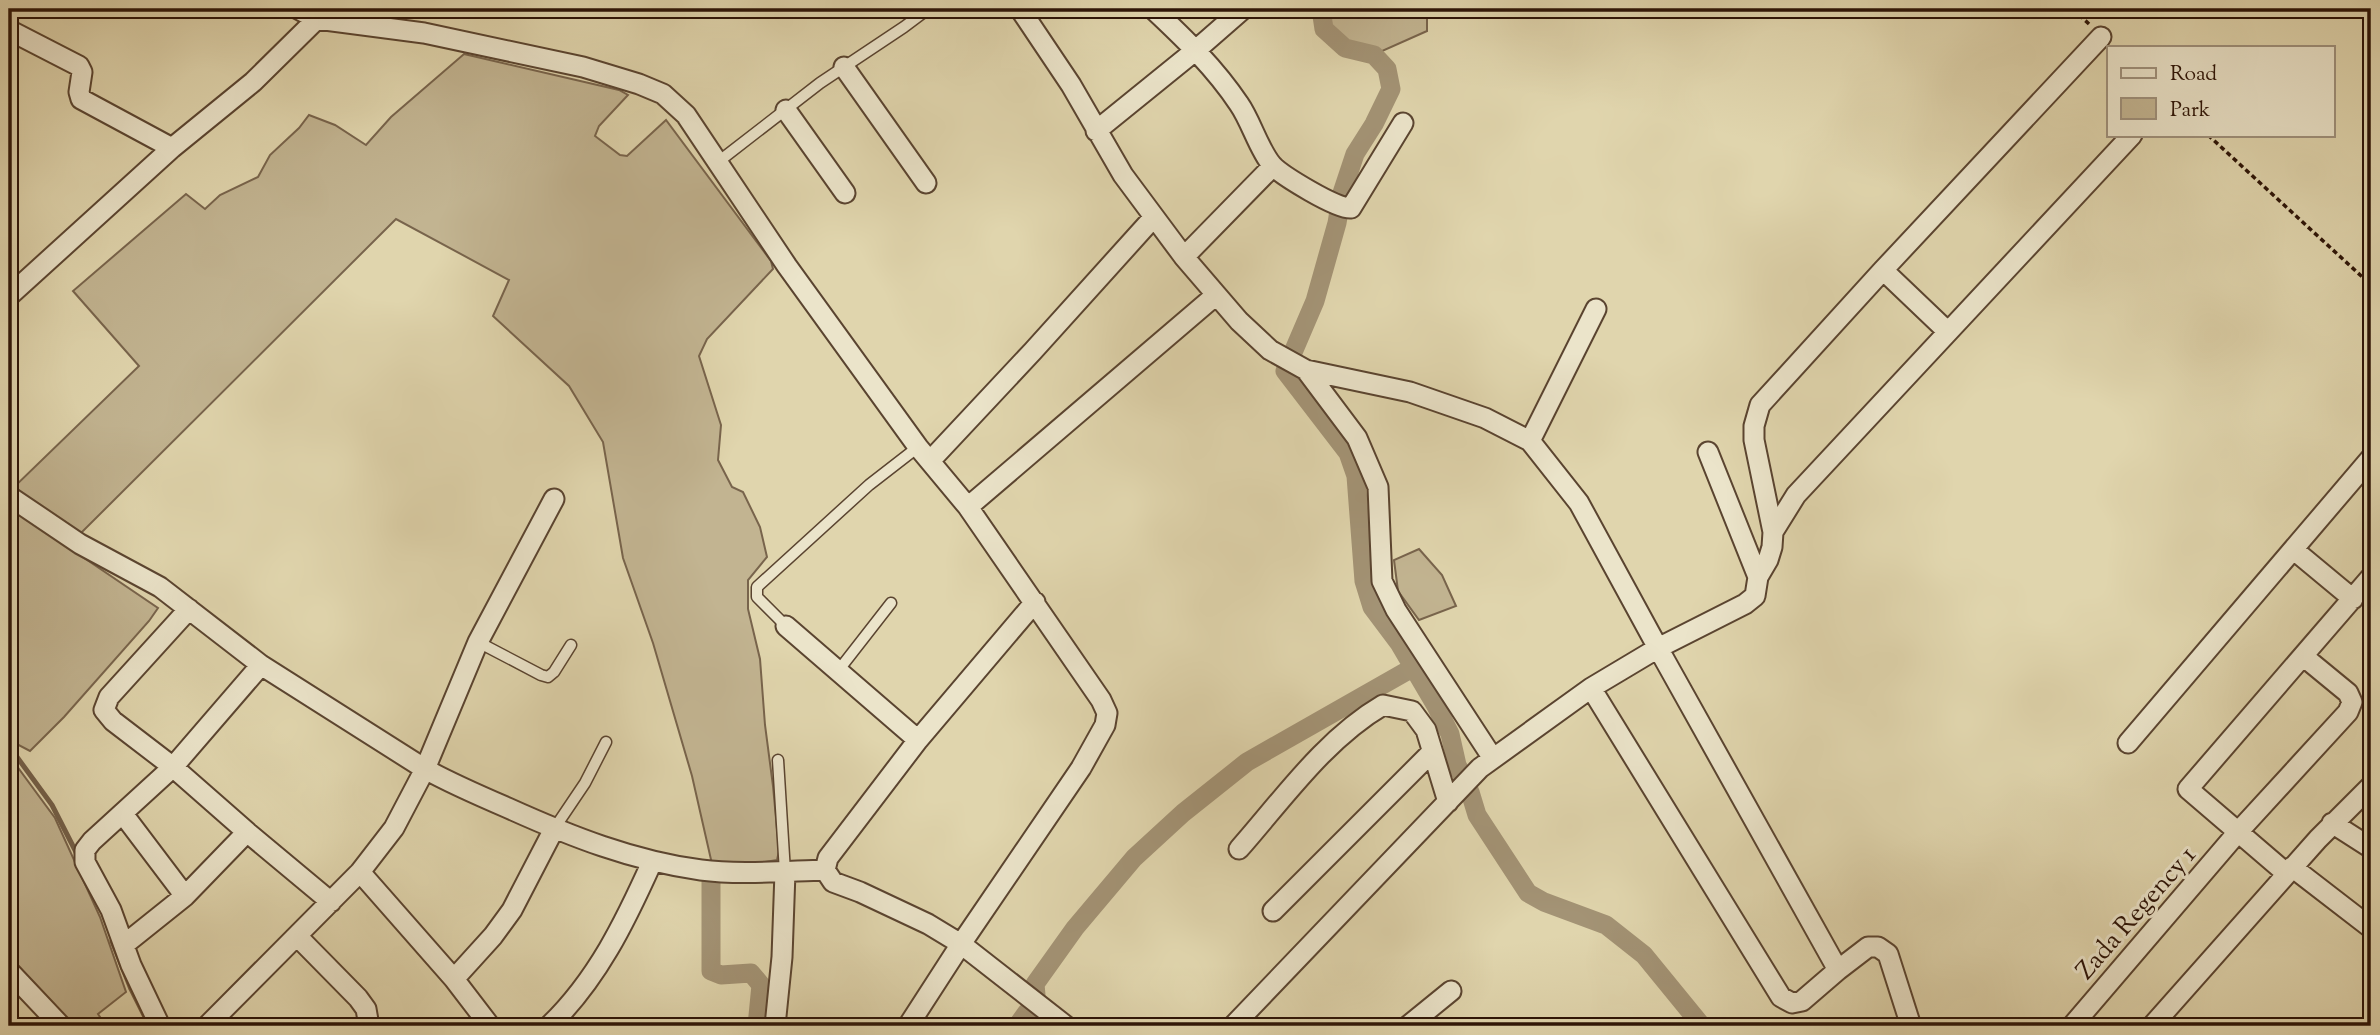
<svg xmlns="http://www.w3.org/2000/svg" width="2380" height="1035" viewBox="0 0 2380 1035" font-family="'Sorts Mill Goudy',serif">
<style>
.green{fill:#c2b491;stroke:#78644c;stroke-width:2}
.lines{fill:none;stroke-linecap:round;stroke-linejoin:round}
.stream{stroke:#746049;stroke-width:5}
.canal{stroke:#a39375;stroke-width:19}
.lane-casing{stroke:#5a4430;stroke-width:13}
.street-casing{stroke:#5a4430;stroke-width:23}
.path{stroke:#2d1407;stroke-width:3.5;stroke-dasharray:5 3.5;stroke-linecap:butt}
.lane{stroke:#ebe4ca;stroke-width:10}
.street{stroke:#ebe4ca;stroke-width:19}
.labels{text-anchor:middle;stroke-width:6;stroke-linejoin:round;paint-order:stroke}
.street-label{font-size:26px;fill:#2d1407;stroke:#ebe4ca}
</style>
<rect width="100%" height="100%" fill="#e0d5ad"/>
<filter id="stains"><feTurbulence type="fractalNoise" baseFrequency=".00286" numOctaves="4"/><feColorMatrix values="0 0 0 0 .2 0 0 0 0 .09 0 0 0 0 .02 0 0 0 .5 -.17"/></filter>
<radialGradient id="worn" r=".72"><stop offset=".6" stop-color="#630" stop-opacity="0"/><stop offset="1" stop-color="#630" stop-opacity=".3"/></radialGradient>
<path class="green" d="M1330,9H1432L1427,14V31L1380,52L1347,42L1330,24Z
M464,54L619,90L628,95L599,126L595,136L620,155L627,156L666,120L771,261L773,269L707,339L699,356L721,425L718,460L732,487L743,492L760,527L767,557L748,580V609L760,659L765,725L773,786L779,851L777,860L748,865L712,864L692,776L653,643L623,558L603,442L569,386L493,316L509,280L396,219L81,533L13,488L139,366L73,291L186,194L205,209L220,195L258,177L270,155L299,128L309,115L335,125L366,145L391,117Z
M9,507L158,608L149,621L64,717L30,751L13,742L9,746Z
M1419,549L1442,575L1456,606L1419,620L1398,591L1394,560Z
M9,759L16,765L55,818L100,917L126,992L98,1014L106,1026H68L24,979L9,959Z"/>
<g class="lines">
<path class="stream" d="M9,760L17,757L52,805L77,854
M112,941L131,989L147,1021"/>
<path class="canal" d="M1321,9L1324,29L1345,48L1374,55L1387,69L1391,89L1374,124L1355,154L1342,193L1337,223L1315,301L1285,371L1348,453L1356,476L1364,581L1372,607L1399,643L1436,706L1450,734L1457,765L1470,792L1477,815L1528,893L1544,902L1606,925L1644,955L1702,1026
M711,879V971L721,975L751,973L761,985L757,1026
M1036,995L1035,984L1075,928L1134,858L1183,813L1247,762L1414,667
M1017,1026L1027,1012"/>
<defs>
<path id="lane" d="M718,162L820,83L904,27L928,9
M786,626L757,597V587L869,485L918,447
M478,642L541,675L548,677L554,672L571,645
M838,671L891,603
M778,760L785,872
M554,829L585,783L606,742"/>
<path id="street" d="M298,9L317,19L424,33L583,67L639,84L663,94L686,115L787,266L918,447L968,507L1101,700L1107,713L1105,725L1081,768L961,944L908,1026
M1020,9L1071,85L1123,175L1184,257L1239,321L1270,350L1306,370L1410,392L1485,418L1530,441L1579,503L1658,648L1745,604L1755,596L1758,577L1708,452
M1153,9C1184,38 1215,68 1239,104C1251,121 1259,150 1272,165C1281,175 1338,210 1351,208L1403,123
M9,30L79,66L82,72L79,92L81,99L172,148
M844,67L926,183
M786,110L845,193
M1096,131L1196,50L1243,9
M1184,257L1273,166
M1883,270L1948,332
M9,296L172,148L253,82L324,12
M1306,370L1357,438L1378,487L1382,581L1396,610L1492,757
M1530,441L1596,309
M930,461L1033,351L1153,218
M9,496L80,544L160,587L261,665L425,769C452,784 480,796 508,808C570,836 633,861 701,870C738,875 787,871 825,870
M968,507L1216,295
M1773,532L1754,440V426L1760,405L1883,270L2101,37
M2294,550L2353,599
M1758,577L1768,560L1772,547L1773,532L1796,495L2132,135
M1035,602L918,740L828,858L825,870L833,882L860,892L928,924L961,944L1066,1026
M189,609L109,697L104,710L113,721L173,767L247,832
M786,626L918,740
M1591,688L1781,997L1792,1003L1802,1001L1838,970
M2128,743L2371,458
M123,814L185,896
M2332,823L2371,848
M1239,849C1283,799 1325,739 1383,705L1412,711L1426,730L1448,802
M2292,867L2371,928
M360,872L454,979L490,1026
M2286,873L2188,789L2371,577
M1273,911L1432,752
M298,937L358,998L366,1009L369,1026
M125,944L185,896L247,832L331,902
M9,971L61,1026
M454,979L493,936L512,910L554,829
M160,1026L131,965L111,910L85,862V850L92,841L173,767L261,665
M207,1026L360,872L394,828L425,769L478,642L554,499
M549,1026C597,980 625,922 652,862
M775,1026L782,957L785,872
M1233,1026L1480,768L1591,688L1658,648L1838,970L1868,947H1878L1888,954L1911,1026
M1408,1026L1451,991
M2072,1026L2238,832L2348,712L2352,702L2348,693L2303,656
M2152,1026L2318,839L2371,786"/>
</defs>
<use href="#lane" class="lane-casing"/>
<use href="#street" class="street-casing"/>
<path class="path" d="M2073,9L2089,24
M2208,135L2371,285"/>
<use href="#lane" class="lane"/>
<use href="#street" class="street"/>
</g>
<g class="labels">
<g class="street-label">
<text transform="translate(2135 912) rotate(-49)" y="9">Zada Regency 1</text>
</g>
</g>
<rect width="2380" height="1035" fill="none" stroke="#e0d5ad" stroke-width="35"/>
<rect x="10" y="10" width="2359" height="1014" fill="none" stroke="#2d1407" stroke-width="3.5"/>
<rect x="18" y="18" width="2345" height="1000" fill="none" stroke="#2d1407" stroke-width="2"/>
<rect x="2107" y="46" width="228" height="91" fill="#ebe4ca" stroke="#9f917c" stroke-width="2"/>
<rect x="2121" y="68" width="35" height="10" fill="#ebe4ca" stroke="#9f917c" stroke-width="2"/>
<text x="2170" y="80" font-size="21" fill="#2d1407">Road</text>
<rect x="2121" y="98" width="35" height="21" fill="#c2b491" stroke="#9f917c" stroke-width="2"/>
<text x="2170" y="116" font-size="21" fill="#2d1407">Park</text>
<rect width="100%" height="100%" filter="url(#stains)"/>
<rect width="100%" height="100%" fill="url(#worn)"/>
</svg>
